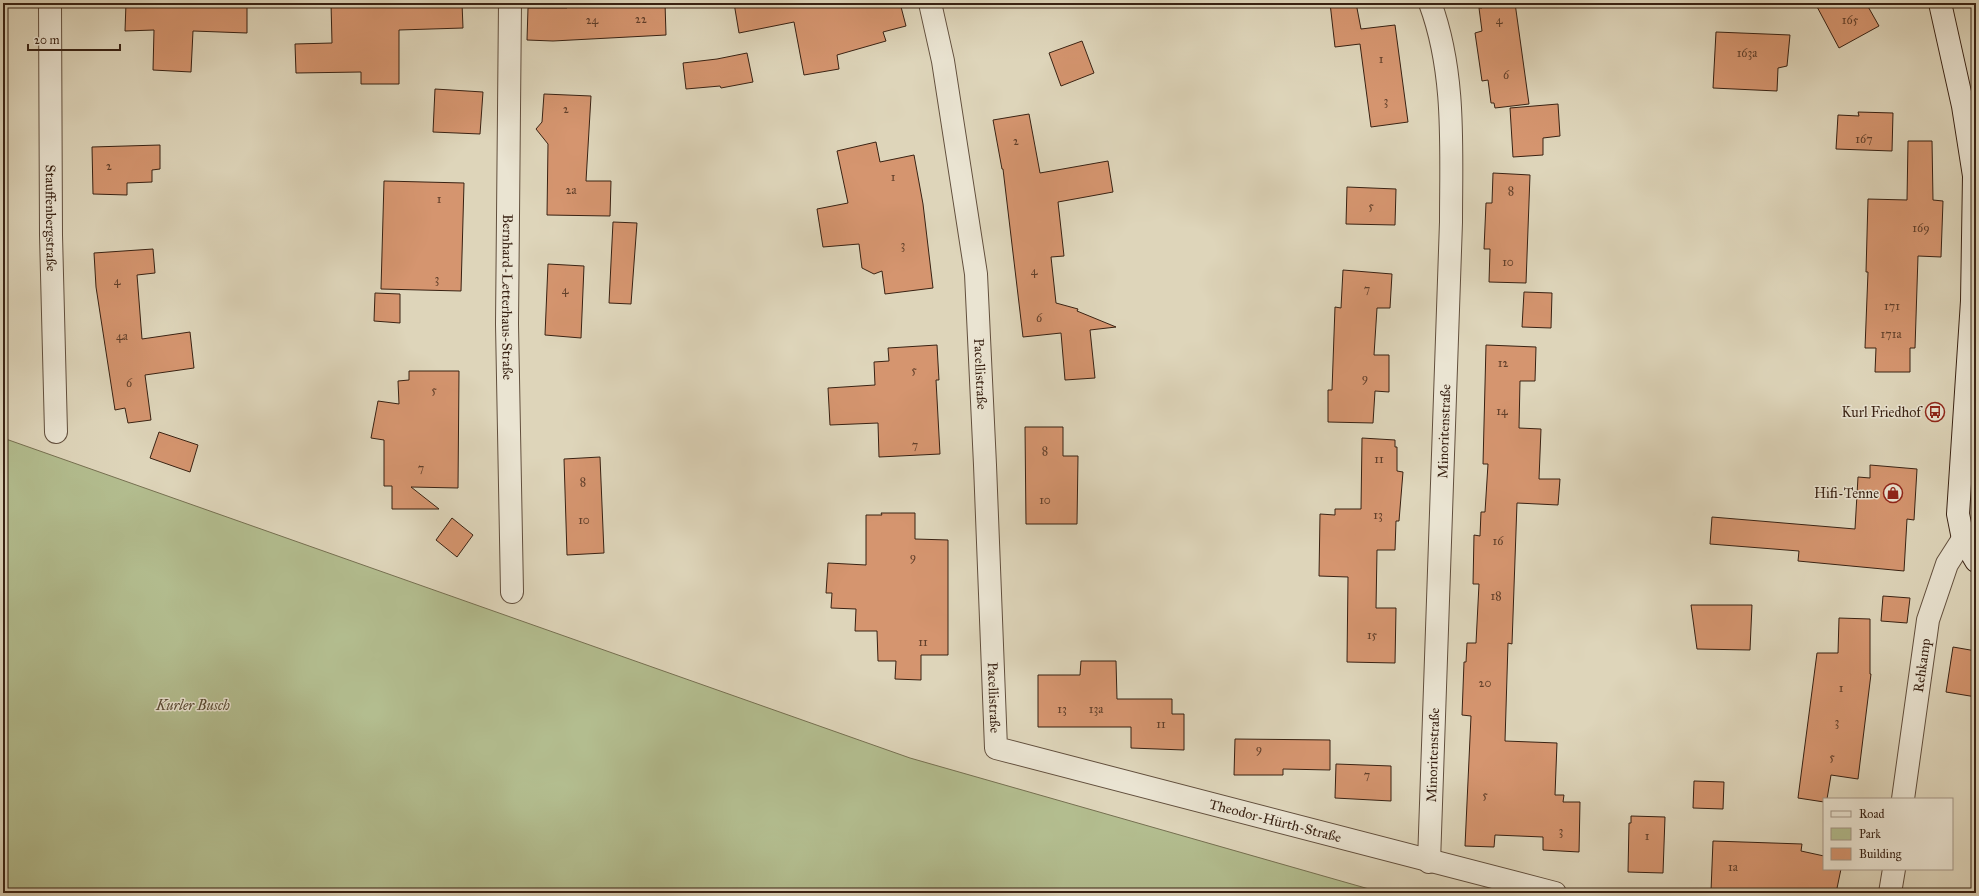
<svg xmlns="http://www.w3.org/2000/svg" width="1979" height="896" viewBox="0 0 1979 896" font-family="'IM FELL Great Primer',serif">
<style>
.green{fill:#b3bd8f;stroke:#767051}
.building{fill:#d5956f;stroke:#392213}
.lines{fill:none;stroke-linecap:round;stroke-linejoin:round}
.street-casing{stroke:#624f3d;stroke-width:24}
.secondary-casing{stroke:#392213;stroke-width:24}
.street{stroke:#eae4d2;stroke-width:22}
.secondary{stroke:#eae4d2;stroke-width:22}
.labels{text-anchor:middle;stroke-width:3;stroke-linejoin:round;paint-order:stroke}
.number-label{font-size:12px;fill:#603f2a}
.street-label{font-size:14px;fill:#392213;stroke:#eae4d2}
.poi-label{font-size:14px;fill:#392213;stroke:#eae4d2;text-anchor:end}
.park-label{font-size:14px;font-style:italic;fill:#584932;stroke:#eae4d2}
</style>
<rect width="100%" height="100%" fill="#ded5ba"/>
<filter id="stains"><feTurbulence type="fractalNoise" baseFrequency=".005" numOctaves="4"/><feColorMatrix values="0 0 0 0 .2 0 0 0 0 .09 0 0 0 0 .02 0 0 0 .5 -.17"/></filter>
<radialGradient id="worn" r=".72"><stop offset=".6" stop-color="#630" stop-opacity="0"/><stop offset="1" stop-color="#630" stop-opacity=".3"/></radialGradient>
<path class="green" d="M3,438L910,758L1383,893H3Z"/>
<path class="building" d="M126,3H247V33L193,31L191,72L153,70L154,30L125,31Z
M331,3H462L463,28L399,30V84H361V72L296,73L295,44L332,43Z
M567,3H665L666,35L553,41L527,40L528,8H567Z
M734,3H900L906,26L883,32L886,41L837,55L839,69L804,75L794,22L739,33Z
M1330,3H1356L1361,29L1395,25L1408,122L1371,127L1360,44L1335,47Z
M1481,3H1515L1529,104L1495,108L1494,103H1491L1488,80L1482,81L1475,33L1482,31L1479,8H1482Z
M1815,3H1866L1879,26L1839,48Z
M1716,32L1790,35L1787,66L1778,68L1777,91L1713,88Z
M1082,41L1094,73L1061,86L1049,53Z
M747,53L753,82L721,88L720,86L686,89L683,63L717,59Z
M435,89L483,92L480,134L433,132Z
M544,94L591,96L586,181H611L610,216L547,215L548,144L536,129L542,122Z
M1558,104L1560,136L1543,138V155L1513,157L1510,108Z
M1858,112L1893,113L1892,151L1836,149L1838,115L1859,116Z
M1029,114L1040,173L1108,161L1113,192L1058,202L1064,256L1051,257L1056,303L1078,309L1077,311L1116,327L1090,330L1095,378L1065,380L1061,333L1023,337L1003,169H1002L993,120Z
M1908,141H1932L1933,200L1943,201L1941,257L1918,256L1915,348H1910V372H1875L1876,348H1865L1868,272H1866L1868,199L1907,200Z
M876,142L880,162L914,155L923,204L933,288L885,294L882,271L874,274L862,268L859,244L823,247L817,209L848,203L837,151Z
M160,145V169L152,170V182L127,183V195L93,194L92,147Z
M1493,173L1530,175L1526,283L1489,282L1490,249H1484L1486,203H1492Z
M384,181L464,183L461,291L381,289Z
M1347,187L1396,189L1395,225L1346,224Z
M613,222L637,223L631,304L609,303Z
M153,249L155,273L137,275L142,339L190,332L194,368L145,375L151,420L128,423L125,408L115,410L96,287L94,253Z
M548,264L584,266L581,338L545,335Z
M1343,270L1392,274L1390,308H1377L1374,355H1389V392L1375,391L1373,423L1328,422V390H1332L1335,307L1341,308Z
M1524,292L1552,293L1551,328L1522,327Z
M375,293L400,294V323L374,321Z
M937,345L939,380H936L940,454L879,457L878,423L830,425L828,388L875,385L874,362L889,361L888,348Z
M1486,345L1536,347L1535,381H1520L1519,428L1541,429L1539,479H1560L1558,505L1517,503L1512,644L1508,643L1505,741L1557,743L1555,795H1564L1563,802H1580L1579,852L1543,850V837L1495,835L1494,847L1465,846L1471,716L1462,715L1464,662H1466L1467,643H1476L1479,584H1473L1474,535L1480,536L1481,512H1485L1488,464H1483Z
M409,371H459L458,488L411,487L439,509H392V486H384V440L371,438L378,401L399,404L398,381L409,380Z
M1025,427H1063V456H1078L1077,524H1026Z
M159,432L198,445L190,472L150,458Z
M1362,438L1395,440V447H1397V471L1403,472L1399,521H1396L1395,550H1377L1376,608H1396L1395,663L1347,662L1348,577L1319,576L1320,514L1335,515V509H1361Z
M600,457L604,553L567,555L564,459Z
M1870,465L1917,469L1914,520L1907,519L1904,571L1798,561L1799,551L1710,544L1712,517L1855,529L1858,477L1870,478Z
M881,513H915V539L948,540V655H921V680L895,679L896,661H878L877,631H855L856,609L831,608L832,593H826L828,563L866,565V515H882Z
M452,518L473,535L457,557L436,540Z
M1883,596L1910,598L1907,623L1881,621Z
M1691,605H1752L1750,650L1697,649Z
M1839,618L1870,619V674H1871L1858,779L1831,775L1827,799H1824V802L1798,798L1817,653H1838Z
M1953,647L1976,651V697L1946,692Z
M1081,661H1116L1117,699H1172V714H1184V750L1131,748V727H1038V675H1080Z
M1235,739L1330,740V770L1283,769V775H1234Z
M1336,764L1391,766V801L1335,798Z
M1694,781L1724,782L1723,809L1693,808Z
M1631,816L1665,817L1663,873L1628,872L1629,823H1631Z
M1713,841L1802,844L1801,851L1824,856V869H1841L1836,893H1721V891H1711Z"/>
<g class="lines">
<defs>
<g id="street">
<path id="s1" d="M50,3L51,235L56,432"/>
<path id="s2" d="M510,3L507,324L512,592"/>
<path id="s3" d="M930,3L943,61L976,274L985,465L996,748L1555,893"/>
<path id="s4" d="M1903,799L1928,620L1947,564L1963,539"/>
<path id="s5" d="M1429,862L1451,222C1451,149 1456,73 1430,3"/>
<path d="M1890,893L1894,869"/>
</g>
<path id="secondary" d="M1940,3L1963,106L1974,176L1972,301L1958,514L1963,539L1976,561"/>
</defs>
<use href="#street" class="street-casing"/>
<use href="#secondary" class="secondary-casing"/>
<use href="#street" class="street"/>
<use href="#secondary" class="secondary"/>
</g>
<defs>
<symbol id="bus-ring" viewBox="-11 -11 22 22"><circle r="9.5" fill="#eae4d2" stroke="#8f2418" stroke-width="1.5"/><path d="M-5-6H5V4H4V6H2V4H-2V6H-4V4H-5ZM-3.5-4V0h7V-4ZM-3.5 1.2v1.5H-2V1.2ZM2 1.2v1.5H3.5V1.2Z" fill="#8f2418"/></symbol>
<symbol id="shop-ring" viewBox="-11 -11 22 22"><circle r="9.5" fill="#eae4d2" stroke="#8f2418" stroke-width="1.5"/><path d="M-5-2.5h2.3a2.7 3.5 0 0 1 5.4 0H5L5.5 6h-11ZM-1.5-2.5h3a1.5 2.3 0 0 0-3 0Z" fill="#8f2418"/></symbol>
</defs>
<g fill-rule="evenodd">
<use href="#bus-ring" x="1924" y="401" width="22" height="22"/>
<use href="#shop-ring" x="1882" y="482" width="22" height="22"/>
</g>
<g class="labels">
<g class="number-label">
<text x="641" y="23">22</text>
<text x="592" y="24">24</text>
<text x="1499" y="24">4</text>
<text x="1850" y="24">165</text>
<text x="1747" y="57">163a</text>
<text x="1381" y="63">1</text>
<text x="1506" y="79">6</text>
<text x="1386" y="105">3</text>
<text x="566" y="113">2</text>
<text x="1864" y="143">167</text>
<text x="1016" y="145">2</text>
<text x="109" y="170">2</text>
<text x="893" y="181">1</text>
<text x="571" y="194">2a</text>
<text x="1511" y="195">8</text>
<text x="439" y="203">1</text>
<text x="1371" y="210">5</text>
<text x="1921" y="232">169</text>
<text x="903" y="249">3</text>
<text x="1508" y="266">10</text>
<text x="1034" y="275">4</text>
<text x="437" y="283">3</text>
<text x="117" y="285">4</text>
<text x="1367" y="293">7</text>
<text x="565" y="294">4</text>
<text x="1892" y="310">171</text>
<text x="1039" y="322">6</text>
<text x="1891" y="338">171a</text>
<text x="122" y="340">4a</text>
<text x="1503" y="367">12</text>
<text x="914" y="374">5</text>
<text x="1365" y="382">9</text>
<text x="129" y="387">6</text>
<text x="434" y="394">5</text>
<text x="1502" y="415">14</text>
<text x="915" y="449">7</text>
<text x="1045" y="455">8</text>
<text x="1379" y="463">11</text>
<text x="421" y="472">7</text>
<text x="583" y="486">8</text>
<text x="1045" y="504">10</text>
<text x="1378" y="519">13</text>
<text x="584" y="524">10</text>
<text x="1498" y="545">16</text>
<text x="913" y="561">9</text>
<text x="1496" y="600">18</text>
<text x="1372" y="639">15</text>
<text x="923" y="646">11</text>
<text x="1485" y="687">20</text>
<text x="1841" y="692">1</text>
<text x="1062" y="713">13</text>
<text x="1096" y="713">13a</text>
<text x="1837" y="726">3</text>
<text x="1161" y="728">11</text>
<text x="1259" y="753">9</text>
<text x="1832" y="761">5</text>
<text x="1367" y="779">7</text>
<text x="1485" y="799">5</text>
<text x="1561" y="835">3</text>
<text x="1647" y="840">1</text>
<text x="1733" y="871">1a</text>
</g>
<g class="street-label">
<text dy="5" stroke="none"><textPath href="#s1" startOffset="215">Stauffenbergstraße</textPath></text>
<text dy="5" stroke="none"><textPath href="#s2" startOffset="294">Bernhard-Letterhaus-Straße</textPath></text>
<text dy="5" stroke="none"><textPath href="#s3" startOffset="375">Pacellistraße</textPath></text>
<text dy="5" stroke="none"><textPath href="#s5" startOffset="431">Minoritenstraße</textPath></text>
<text dy="5" stroke="none"><textPath href="#s4" startOffset="135">Rehkamp</textPath></text>
<text dy="5" stroke="none"><textPath href="#s3" startOffset="699">Pacellistraße</textPath></text>
<text dy="5" stroke="none"><textPath href="#s5" startOffset="107">Minoritenstraße</textPath></text>
<text dy="5" stroke="none"><textPath href="#s3" startOffset="1038">Theodor-Hürth-Straße</textPath></text>
</g>
<g class="poi-label">
<text x="1921" y="417">Kurl Friedhof</text>
<text x="1879" y="498">Hifi-Tenne</text>
</g>
<g class="park-label">
<text x="193" y="710">Kurler Busch</text>
</g>
</g>
<rect width="1979" height="896" fill="none" stroke="#ded5ba" stroke-width="16"/>
<rect x="4" y="4" width="1971" height="888" fill="none" stroke="#392213" stroke-width="2"/>
<rect x="8" y="8" width="1963" height="880" fill="none" stroke="#392213"/>
<rect x="1823" y="798" width="130" height="72" fill="#eae4d2" stroke="#a39686"/>
<rect x="1831" y="811" width="20" height="6" fill="#eae4d2" stroke="#a39686"/>
<text x="1859" y="818" font-size="12" fill="#392213">Road</text>
<rect x="1831" y="828" width="20" height="12" fill="#b3bd8f" stroke="#a39686"/>
<text x="1859" y="838" font-size="12" fill="#392213">Park</text>
<rect x="1831" y="848" width="20" height="12" fill="#d5956f" stroke="#a39686"/>
<text x="1859" y="858" font-size="12" fill="#392213">Building</text>
<path d="M28 44v6h92v-6" fill="none" stroke="#392213" stroke-width="2"/>
<text x="34" y="44" font-size="12" fill="#392213" stroke="#eae4d2" stroke-width="3" paint-order="stroke">20 m</text>
<rect width="100%" height="100%" filter="url(#stains)"/>
<rect width="100%" height="100%" fill="url(#worn)"/>
</svg>
